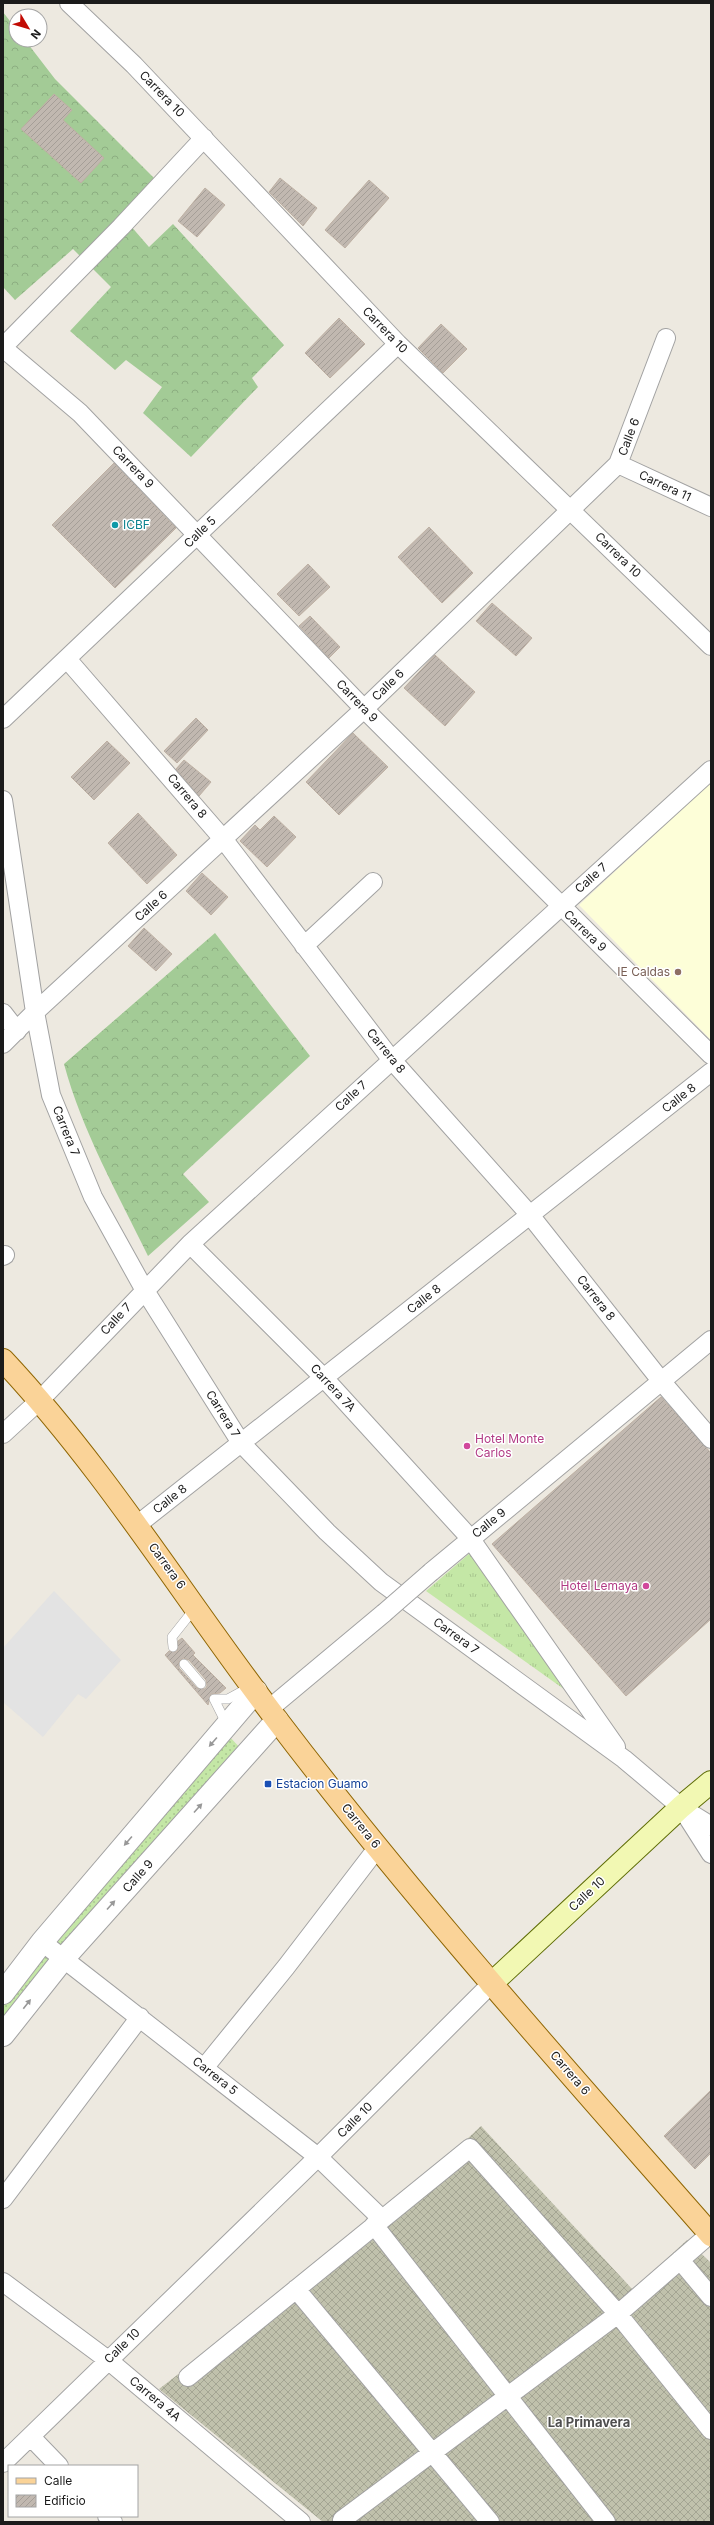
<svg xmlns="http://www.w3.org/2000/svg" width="714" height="2525" viewBox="0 0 714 2525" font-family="Inter,sans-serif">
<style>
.education{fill:#fdfed8}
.construction{fill:url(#construction-cross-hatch)}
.grass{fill:url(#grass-tufts)}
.forest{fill:url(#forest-crowns)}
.garden{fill:url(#garden-dots)}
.parking{fill:#e3e3e3}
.building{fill:url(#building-hatch);stroke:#beb0a3;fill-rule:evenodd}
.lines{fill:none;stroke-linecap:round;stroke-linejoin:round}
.service-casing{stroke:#a2a2a2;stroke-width:10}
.minor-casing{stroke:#a2a2a2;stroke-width:20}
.tertiary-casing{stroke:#a2a2a2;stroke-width:24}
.secondary-casing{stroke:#5f6d07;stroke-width:24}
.primary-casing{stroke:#8f6603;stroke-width:24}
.service{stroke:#fff;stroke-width:9}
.minor{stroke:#fff;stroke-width:18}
.tertiary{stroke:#fff;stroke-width:22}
.secondary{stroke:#f2f8b3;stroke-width:22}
.primary{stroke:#fad398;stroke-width:22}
.minor-bridge-casing{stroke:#a2a2a2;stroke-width:20;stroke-linecap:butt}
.minor-bridge{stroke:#fff;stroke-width:18}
.oneway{fill:#989898}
.culture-dot{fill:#0f9aa8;stroke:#fff;stroke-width:1.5}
.education-dot{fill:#8d6e63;stroke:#fff;stroke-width:1.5}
.hotel-dot{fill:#d1479c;stroke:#fff;stroke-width:1.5}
.transit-dot{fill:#1a4fb4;stroke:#fff;stroke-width:1.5}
.labels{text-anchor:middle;stroke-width:3;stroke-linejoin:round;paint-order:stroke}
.street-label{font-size:12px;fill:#1b1b1b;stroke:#fff}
.culture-label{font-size:12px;fill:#0d838f;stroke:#fff;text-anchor:start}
.education-label{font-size:12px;fill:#785e54;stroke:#fff;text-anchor:end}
.hotel-label{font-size:12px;fill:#b23c85;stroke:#fff;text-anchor:start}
.transit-label{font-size:12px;fill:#164399;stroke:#fff;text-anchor:start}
.neighbourhood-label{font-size:13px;font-weight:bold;fill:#4e4e4e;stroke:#fff}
</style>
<defs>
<pattern id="construction-cross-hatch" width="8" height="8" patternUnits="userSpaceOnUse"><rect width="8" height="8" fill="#c0c1ac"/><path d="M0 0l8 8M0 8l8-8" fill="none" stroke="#a4a593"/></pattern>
<pattern id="grass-tufts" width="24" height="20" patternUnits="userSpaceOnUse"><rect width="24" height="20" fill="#c4e7a6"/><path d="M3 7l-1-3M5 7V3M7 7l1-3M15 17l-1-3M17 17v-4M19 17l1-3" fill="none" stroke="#a8c68e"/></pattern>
<pattern id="forest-crowns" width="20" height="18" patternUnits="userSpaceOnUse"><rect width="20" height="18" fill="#a3cb96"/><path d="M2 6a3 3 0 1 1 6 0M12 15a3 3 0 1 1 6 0" fill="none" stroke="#8cae81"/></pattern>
<pattern id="garden-dots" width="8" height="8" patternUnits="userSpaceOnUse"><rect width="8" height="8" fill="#c4e7a6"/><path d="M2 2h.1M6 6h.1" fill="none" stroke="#a8c68e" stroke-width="1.8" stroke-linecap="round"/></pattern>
<pattern id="building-hatch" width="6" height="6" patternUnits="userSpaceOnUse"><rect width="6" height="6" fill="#c1b8b0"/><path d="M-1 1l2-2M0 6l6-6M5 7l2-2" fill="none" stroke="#a59e97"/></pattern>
</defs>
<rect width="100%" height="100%" fill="#ede9e0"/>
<path class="education" d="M711,782V1040L579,905Z"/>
<path class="construction" d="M481,2126L633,2290L687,2240L711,2263V2522H323L159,2389L390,2211Z"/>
<path class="grass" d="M470,1553L589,1707L426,1591Z"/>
<path class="forest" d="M3,12L16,29V40H25L55,79L154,178L123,217L149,247L173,224L284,345L252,378L258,387L191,457L143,413L162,387L126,360L115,370L70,331L111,287L73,249L15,300L3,287Z
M215,933L310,1056L183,1174L209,1202L148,1256C118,1194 82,1131 64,1064Z"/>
<path class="garden" d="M228,1735L242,1750L64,1952L51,1939Z
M42,1951L57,1960L3,2029V2001Z"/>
<path class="parking" d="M54,1591L121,1660L86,1699L78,1694L43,1737L3,1702V1648Z"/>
<path class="building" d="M54,94L72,110L63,120L104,158L81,183L21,129Z
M280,178L317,208L303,226L269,192Z
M369,180L389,198L345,248L325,230Z
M205,188L225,205L197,237L178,221Z
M339,318L365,344L330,378L305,353Z
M441,324L467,349L443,373L418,348Z
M114,463L176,528L115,588L52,525Z
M429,527L473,573L442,603L398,557Z
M308,564L330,587L299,616L277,594Z
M492,603L532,638L516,656L476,621Z
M310,616L340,647L329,658L299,626Z
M435,655L475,692L445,726L404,688Z
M196,718L208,730L177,763L164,751Z
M353,733L388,767L339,815L306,782Z
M107,741L130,763L94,800L71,777Z
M184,760L211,782L199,796L176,769Z
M138,813L177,855L147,884L108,843Z
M274,816L296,837L267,867L240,841L255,825L260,830Z
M202,873L228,897L211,915L186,891Z
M144,928L172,954L156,971L128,946Z
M661,1397L711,1453V1619L626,1696L492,1544Z
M182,1638L195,1653L193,1655L226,1688L220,1693L211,1694L208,1705L165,1655L169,1651L177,1652L178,1641ZM183,1658L189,1660L206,1680L207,1686L205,1689L197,1688L179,1668V1662Z
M711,2090V2153L695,2169L664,2136Z"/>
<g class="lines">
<defs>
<path id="service" d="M173,1647L172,1637L195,1608
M184,1664L201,1684
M227,1725L214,1699H228L250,1687"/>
<path id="minor" d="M69,3L134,65L398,344L711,646
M3,347L121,227L204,138
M3,348L80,413L364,709L711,1055
M618,464L711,507
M67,659L224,840L391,1059L530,1215L662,1382L711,1439
M3,719L398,344
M3,800L35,1012L51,1095L93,1197L144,1289L241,1443L327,1532L381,1582L624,1759L681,1807L711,1854
M304,946L373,882
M3,1013L17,1031
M3,1044L35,1012L364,709L618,464L666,338
M190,1244L324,1378L470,1538L616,1747
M3,1256L5,1255
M3,1434L40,1400L190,1244L711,770
M137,1525L711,1072
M431,1572L711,1340
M269,1709L384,1613
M685,1810L711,1826
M42,1942L318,2157L382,2219
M204,2068L286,1967L378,1847
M3,2199L140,2017
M374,2225L606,2522
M680,2260L711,2297
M3,2282L108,2360L301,2522
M296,2289L490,2522
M188,2377L470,2148L618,2314L711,2430
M31,2437L59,2466
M3,2463L318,2157L491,1984
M107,2516L113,2522
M342,2520L618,2314L710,2234"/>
<path id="tertiary" d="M3,1993L42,1942L256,1691
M3,2035L64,1958L277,1720"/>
<path id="secondary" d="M491,1984L681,1807L711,1782"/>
<path id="primary" d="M3,1360C107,1471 185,1600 277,1720C413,1899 563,2066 711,2235"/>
</defs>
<use href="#service" class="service-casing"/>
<use href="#minor" class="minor-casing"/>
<use href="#tertiary" class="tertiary-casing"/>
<use href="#secondary" class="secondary-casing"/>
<use href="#primary" class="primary-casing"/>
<use href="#service" class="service"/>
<use href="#minor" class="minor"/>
<use href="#tertiary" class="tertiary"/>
<use href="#secondary" class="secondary"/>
<use href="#primary" class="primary"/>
<defs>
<path id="minor-bridge" d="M384,1613L431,1572"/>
</defs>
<use href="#minor-bridge" class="minor-bridge-casing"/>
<use href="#minor-bridge" class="minor-bridge"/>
</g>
<defs><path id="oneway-solid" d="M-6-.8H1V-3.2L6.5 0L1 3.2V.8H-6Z"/></defs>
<g class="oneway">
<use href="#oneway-solid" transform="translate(213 1742) rotate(131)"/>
<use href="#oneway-solid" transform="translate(198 1808) rotate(-48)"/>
<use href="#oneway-solid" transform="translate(128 1841) rotate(131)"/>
<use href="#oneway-solid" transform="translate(111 1905) rotate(-48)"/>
<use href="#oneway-solid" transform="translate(27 2004) rotate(-52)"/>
</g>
<circle class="culture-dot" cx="115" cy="525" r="4"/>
<circle class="education-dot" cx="678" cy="972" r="4"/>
<g class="hotel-dot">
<circle cx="467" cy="1446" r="4"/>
<circle cx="646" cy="1586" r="4"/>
</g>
<rect class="transit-dot" x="264" y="1780" width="8" height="8" rx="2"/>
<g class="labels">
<g class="street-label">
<text transform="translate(162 94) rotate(46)" y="4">Carrera 10</text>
<text transform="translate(385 330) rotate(46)" y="4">Carrera 10</text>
<text transform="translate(629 437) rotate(-69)" y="4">Calle 6</text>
<text transform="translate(133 467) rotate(46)" y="4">Carrera 9</text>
<text transform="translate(665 486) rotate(25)" y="4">Carrera 11</text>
<text transform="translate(200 532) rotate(-44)" y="4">Calle 5</text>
<text transform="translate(618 555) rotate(44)" y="4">Carrera 10</text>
<text transform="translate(388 685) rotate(-44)" y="4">Calle 6</text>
<text transform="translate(357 701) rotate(46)" y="4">Carrera 9</text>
<text transform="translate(187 796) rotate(50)" y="4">Carrera 8</text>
<text transform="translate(591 878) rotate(-42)" y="4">Calle 7</text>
<text transform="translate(151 906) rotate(-42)" y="4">Calle 6</text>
<text transform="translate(585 931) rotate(44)" y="4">Carrera 9</text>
<text transform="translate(386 1051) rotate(51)" y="4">Carrera 8</text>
<text transform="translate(351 1096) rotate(-43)" y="4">Calle 7</text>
<text transform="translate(679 1098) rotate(-38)" y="4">Calle 8</text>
<text transform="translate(66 1131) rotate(68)" y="4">Carrera 7</text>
<text transform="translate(596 1298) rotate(52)" y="4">Carrera 8</text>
<text transform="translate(424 1299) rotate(-38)" y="4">Calle 8</text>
<text transform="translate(116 1319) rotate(-47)" y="4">Calle 7</text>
<text transform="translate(333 1388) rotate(47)" y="4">Carrera 7A</text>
<text transform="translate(223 1414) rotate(58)" y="4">Carrera 7</text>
<text transform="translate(170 1499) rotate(-38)" y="4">Calle 8</text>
<text transform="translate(489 1523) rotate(-39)" y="4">Calle 9</text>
<text transform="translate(167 1566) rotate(54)" y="4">Carrera 6</text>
<text transform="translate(456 1636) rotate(36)" y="4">Carrera 7</text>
<text transform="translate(361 1826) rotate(51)" y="4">Carrera 6</text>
<text transform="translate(138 1876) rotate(-48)" y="4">Calle 9</text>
<text transform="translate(587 1894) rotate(-43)" y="4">Calle 10</text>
<text transform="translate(570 2073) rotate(49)" y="4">Carrera 6</text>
<text transform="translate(215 2076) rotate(38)" y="4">Carrera 5</text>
<text transform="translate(355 2120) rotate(-45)" y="4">Calle 10</text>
<text transform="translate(122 2346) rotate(-44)" y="4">Calle 10</text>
<text transform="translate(155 2399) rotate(40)" y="4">Carrera 4A</text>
</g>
<g class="culture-label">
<text x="123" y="529">ICBF</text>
</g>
<g class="education-label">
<text x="670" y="976">IE Caldas</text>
</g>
<g class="hotel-label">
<text x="475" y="1443">Hotel Monte<tspan x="475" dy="14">Carlos</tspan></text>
<text x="638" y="1590" text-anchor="end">Hotel Lemaya</text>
</g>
<g class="transit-label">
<text x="276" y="1788">Estacion Guamo</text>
</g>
<g class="neighbourhood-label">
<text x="589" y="2427">La Primavera</text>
</g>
</g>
<rect width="714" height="2525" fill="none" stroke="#1b1b1b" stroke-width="8"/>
<rect x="8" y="2465" width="130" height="52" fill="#ffffff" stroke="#a4a4a4"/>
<rect x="16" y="2478" width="20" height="6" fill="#fad398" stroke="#a4a4a4"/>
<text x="44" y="2485" font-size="12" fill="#1b1b1b">Calle</text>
<rect x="16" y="2495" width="20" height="12" fill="url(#building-hatch)" stroke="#a4a4a4"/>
<text x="44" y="2505" font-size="12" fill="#1b1b1b">Edificio</text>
<g transform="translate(28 28) rotate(128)"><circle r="19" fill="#ffffff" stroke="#a4a4a4"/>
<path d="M0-3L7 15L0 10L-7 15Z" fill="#c20b04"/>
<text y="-6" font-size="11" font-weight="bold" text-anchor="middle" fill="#1b1b1b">N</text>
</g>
</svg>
